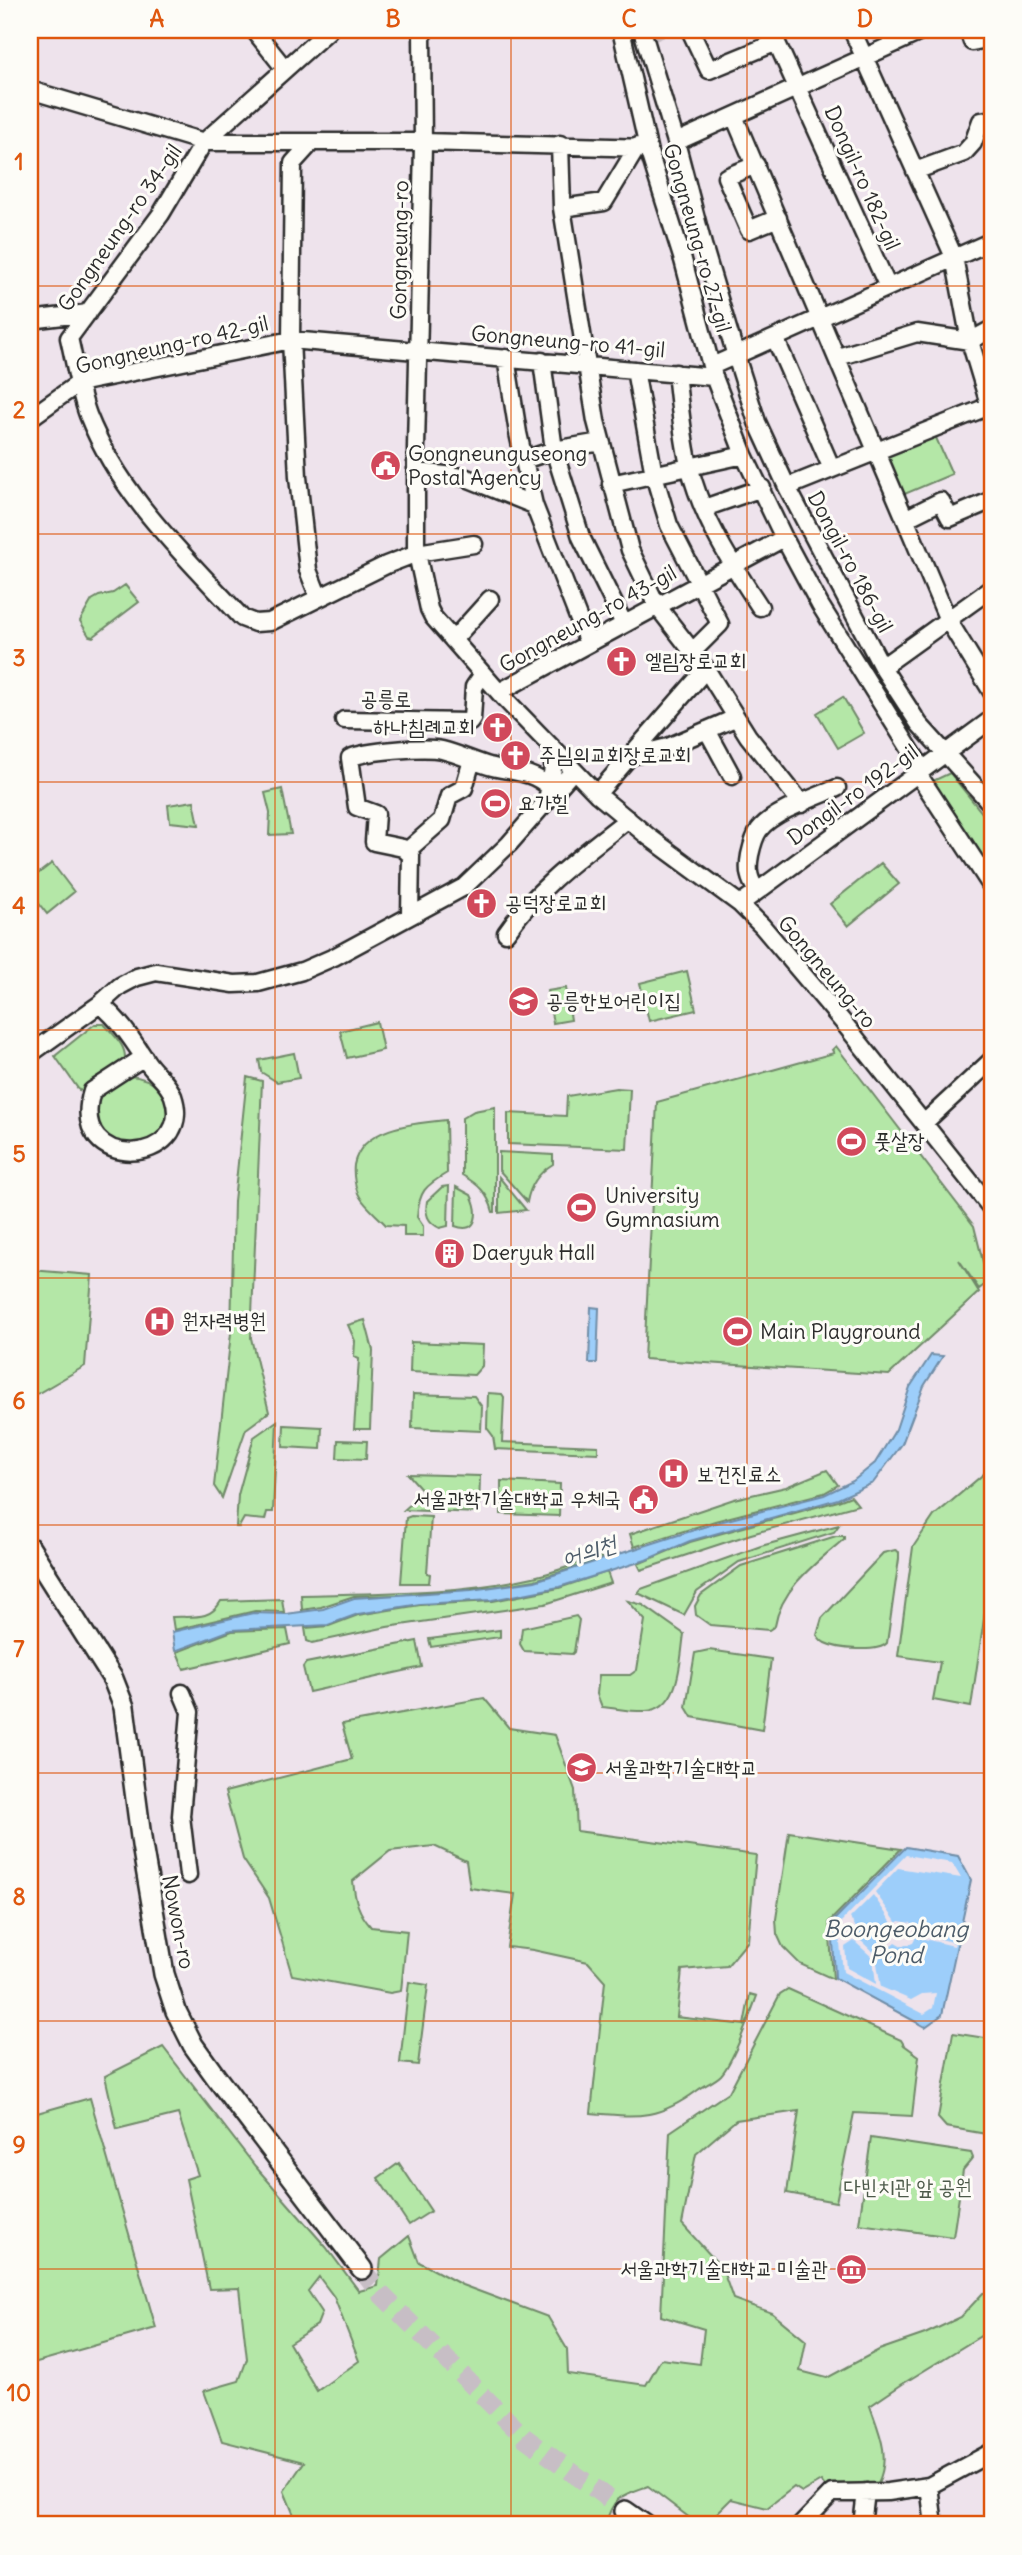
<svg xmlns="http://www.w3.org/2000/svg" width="1022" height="2555" viewBox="0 0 1022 2555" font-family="Delius,'Poor Story',sans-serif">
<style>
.green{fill:#b4e7a7;stroke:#708969;stroke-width:2;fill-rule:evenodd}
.water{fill:#9dcefa;stroke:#6f8da7;stroke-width:2}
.pier{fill:#eee3ec;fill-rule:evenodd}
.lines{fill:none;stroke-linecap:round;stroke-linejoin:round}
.minor-tunnel{stroke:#c7bec5;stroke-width:16;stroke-dasharray:16 8;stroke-linecap:butt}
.major-tunnel{stroke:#c7bec5;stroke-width:19;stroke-dasharray:19 10;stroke-linecap:butt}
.minor-casing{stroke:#2b2b2b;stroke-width:21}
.major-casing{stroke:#2b2b2b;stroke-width:24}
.minor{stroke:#fdfcf7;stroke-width:16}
.major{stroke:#fdfcf7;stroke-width:19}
.grid{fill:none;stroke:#df570e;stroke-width:2;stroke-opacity:0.55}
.labels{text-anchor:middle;stroke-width:6;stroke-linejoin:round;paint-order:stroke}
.street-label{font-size:21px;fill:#2b2b2b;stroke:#fdfcf7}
.poi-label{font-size:21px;fill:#2b2b2b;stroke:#fdfcf7;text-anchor:start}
.park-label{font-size:21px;fill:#4d5a4a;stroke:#fdfcf7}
.water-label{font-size:23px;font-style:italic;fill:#4d5c69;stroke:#fdfcf7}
.neatline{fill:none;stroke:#df570e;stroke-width:2.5}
.grid-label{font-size:23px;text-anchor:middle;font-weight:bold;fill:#df570e}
</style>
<rect width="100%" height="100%" fill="#eee3ec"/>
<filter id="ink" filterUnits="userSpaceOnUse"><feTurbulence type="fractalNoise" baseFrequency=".0143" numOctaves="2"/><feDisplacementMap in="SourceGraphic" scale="14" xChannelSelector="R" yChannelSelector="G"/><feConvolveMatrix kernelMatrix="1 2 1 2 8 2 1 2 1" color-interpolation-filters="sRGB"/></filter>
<g filter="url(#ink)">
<path class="green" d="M933,431L952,474L900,496L882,453Z
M125,585L139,602L93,637L89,636L80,621L92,600L99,596L113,593Z
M843,697L864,733L838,748L817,713Z
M950,773L992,825V870L933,781Z
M282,789L291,834L269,835L270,813L265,793Z
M194,801L199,825L170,822L168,805Z
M52,863L74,892L47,914L30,892V880Z
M881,863L899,884L848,926L830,904Z
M687,971L696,1010L649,1021L640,983Z
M566,988L571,1020L553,1023L547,991Z
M377,1022L383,1050L347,1058L340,1031Z
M95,1024H104C114,1035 129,1048 124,1063L84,1091L79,1090L55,1056Z
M836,1046L974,1226L988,1282L979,1289L959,1260L979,1292L889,1375L644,1359L657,1102L834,1053L832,1050Z
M294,1053L299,1078L277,1082L261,1072L259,1060Z
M129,1076C152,1077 174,1095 167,1120C165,1127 159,1134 155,1140L124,1148L95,1130C96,1092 97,1095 129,1076Z
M247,1077L262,1081L251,1338L269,1412L246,1429L222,1498L214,1486L231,1333L234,1201Z
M616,1088L630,1089L627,1149L508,1144V1113L566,1116L567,1096Z
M495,1107V1212H493C488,1193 478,1184 462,1175V1118L474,1111Z
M446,1120L447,1173C425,1186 419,1191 417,1217L423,1226V1236H404V1226L386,1225C378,1216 366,1207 360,1197C355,1189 353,1174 354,1165C361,1127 414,1123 446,1120Z
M499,1152L553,1155V1164C538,1173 530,1185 527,1202L499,1170Z
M499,1177L526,1210L499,1213Z
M449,1186L448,1226L440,1228C427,1222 425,1214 427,1201L442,1187Z
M456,1187L471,1195C479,1211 479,1235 455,1226Z
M30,1270L92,1275L85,1366L30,1398Z
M365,1320L373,1350L370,1429H354L359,1359L354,1357L355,1341L348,1325Z
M411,1342L483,1345L482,1366L474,1375L410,1372Z
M488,1393L502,1394L504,1397L502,1442L598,1446V1453L495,1449L493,1436L487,1428Z
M413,1394L474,1396L482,1407L481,1431L412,1428Z
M277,1421L273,1512H267L265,1520L244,1518L239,1527H236L238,1495L254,1437Z
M284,1425L322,1427L321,1449L283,1447Z
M338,1440L367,1441L366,1459L337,1458Z
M992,1467V1565L971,1707L933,1700L940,1662L898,1656L913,1547L934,1516Z
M827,1470L838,1485L824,1493L715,1521L634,1547L630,1534L734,1499L786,1487Z
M408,1474L480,1476L479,1513L404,1510L424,1492Z
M501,1481L560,1484L559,1516L501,1514Z
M851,1496L858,1505L751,1534L641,1570L638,1564L690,1542L838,1501Z
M411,1516L431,1517L427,1573L430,1574L429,1583H401L406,1518Z
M839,1525L834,1532L739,1562L697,1592L684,1615L638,1593L641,1589L761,1546Z
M836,1536H844V1539C816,1563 781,1588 775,1626L769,1630L710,1625L696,1615L695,1606L701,1595L741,1566Z
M895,1550L899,1552V1559L887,1643C878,1653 837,1649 825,1643C821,1641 819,1638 817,1635L822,1618L883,1553Z
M600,1556L602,1559L535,1580L492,1587L402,1595L354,1596L321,1607L302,1610L301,1595C378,1593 458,1594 533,1577C556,1572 578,1563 600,1556Z
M607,1572L611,1583L545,1604L387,1627L312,1643L307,1641L305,1628L329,1626L358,1615L420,1605L493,1601L559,1588Z
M282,1599L284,1612L255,1611L174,1630L172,1617C193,1616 210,1621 221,1601Z
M628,1601L643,1605L684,1634C680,1659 681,1709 646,1711C632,1712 616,1708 602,1707L597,1694L599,1675H630L637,1670L645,1620Z
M576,1616L579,1620L574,1652L572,1654L524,1651L520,1644L522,1628Z
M287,1629L290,1644L184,1669L177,1652L232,1631Z
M500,1630V1637L431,1647L429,1639Z
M417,1641L422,1667L309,1692L303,1667L306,1663Z
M709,1650L771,1659L762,1730L692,1717L686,1707L695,1653Z
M484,1698L509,1728L555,1735L575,1790L577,1831L756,1855L748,1941L727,1966L682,1970L677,2017L744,2025L750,1994L757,1996C750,2015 734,2061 721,2075C715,2081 705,2085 698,2090C658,2120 638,2117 591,2113L605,1981L588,1962L533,1950L507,1947L515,1894L470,1888L466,1861L434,1846L390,1851L353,1881C355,1900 358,1912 371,1927L407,1931L401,1991L390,1993L292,1975L269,1898L243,1859L225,1792L352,1759L342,1724Z
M789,1832L901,1849L829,1922L833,1979L800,1964L783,1947L777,1934L776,1919Z
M409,1982L428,1985L418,2065L400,2063Z
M788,1989L901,2040L904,2045L919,2056L912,2116L854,2113L836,2202L787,2193L799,2111L736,2120L696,2154L682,2224L722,2268L733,2299L772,2313L806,2341L800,2371L827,2378L879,2350L925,2334L961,2317L983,2293L992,2292V2339L984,2334L904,2383L870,2406C879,2432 891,2456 878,2483L827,2489L821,2481L802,2492L794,2487L767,2508L731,2499L705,2525H699L648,2486C620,2496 614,2496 605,2525H298L284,2491L304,2462L222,2441L204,2391L239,2381L247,2359L239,2288L209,2289L186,2179L198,2175L178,2114L117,2129L105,2076L163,2047L255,2166L326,2247L359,2291L378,2286L381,2259L409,2236L419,2262L462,2285L548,2317L567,2349L568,2374L646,2385L661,2359L700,2364L704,2329L661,2316L670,2132L729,2092L780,1994ZM319,2277L334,2297L359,2361L317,2391L289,2343L317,2325L322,2312L308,2291Z
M953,2033L992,2039V2135L946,2127L938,2118Z
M90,2098L156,2328L30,2364V2115Z
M871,2138L971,2153L973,2158L963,2170L953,2237L859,2224Z
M399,2163L431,2211L409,2225L378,2178Z"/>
<path class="water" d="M591,1307L599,1308L597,1363H589Z
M931,1355L943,1356L924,1386L902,1444L873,1483L838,1499L690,1541L646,1560L559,1587L492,1600L420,1604L358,1614L328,1625L231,1630L175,1651L172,1632L253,1613L286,1614L323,1609L354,1598L471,1590L535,1581L719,1522L824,1495L853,1481L875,1463L896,1429L910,1387Z
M906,1847L958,1856L971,1880L942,2015L925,2027L835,1978L832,1922Z"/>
<path class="pier" d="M906,1855L952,1863L961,1878L898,1868L875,1892L897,1923L899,1921L911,1923L917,1932L955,1943L954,1946L916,1937L913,1943L902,1946L895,1942L876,1958L881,1987L911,2000L922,1994L936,1993L933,2008L924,2014L843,1972L838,1925ZM873,1895L894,1926L892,1929L893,1938L874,1953L857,1937L858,1931L850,1918ZM854,1941L873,1958L876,1984L847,1968L845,1947Z"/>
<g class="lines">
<path class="minor-tunnel" d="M647,36L661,30"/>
<path class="major-tunnel" d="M362,2269L381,2294L524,2437L625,2511"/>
<defs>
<path id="minor" d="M254,30L285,69
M329,30L204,142L161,214L69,338C75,363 79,391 88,415C120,496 185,556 242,618L255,623L270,622L386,565L417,553L474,544
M422,30L423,146L416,447V549L429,609L433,617L504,698L597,794L649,837L740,904L762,926L843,1022L992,1209
M621,30L649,152L683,260L714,377L744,455L784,538L820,605L923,770
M642,30L676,142L703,245L736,356L757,422L787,487L882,667L919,724L992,805
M690,30L709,70L777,42
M771,30L888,287
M852,30L954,257L970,341L992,414
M968,30L972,42L992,38V43
M30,90L204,142H423L648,148
M734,116L948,620L992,692
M312,142L293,163L291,340L298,477L308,570L319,598
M676,142L925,30
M560,144L562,208L596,421L630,550L657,606L706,669L748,736L802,804
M756,165L726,177L749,230L778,218
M915,171L964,153L973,143L981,121L992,119
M562,208L604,202L638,146
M30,320L88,313
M775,338L832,469
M838,357L917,333L970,341L992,329
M506,358L518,433L534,505L588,643
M542,361L554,450L581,537L624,624
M712,366L992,241
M635,370L654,475L669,525L720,624L692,652
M676,373C680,404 682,438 690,469C703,520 731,563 760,607
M30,418L79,383L291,340L714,377
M524,460L554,450L601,442
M417,472L464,477L534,505
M611,484L744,455
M787,487L992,405
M704,508L762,488
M905,519L941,501L950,518L992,500
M453,640L490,599
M882,667L992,588
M499,692L784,538
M344,720L470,722L472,719L474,687L483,674
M707,730L732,776
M631,756L668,747L735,718
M918,774L992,887
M597,794L706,669
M548,795L553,768L554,750
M408,850L442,820L449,796L464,788L472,760
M757,891C749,879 747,871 750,855C752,846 754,837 759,830C772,812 816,797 837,788
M740,904L992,719
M410,914L411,855L403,848L374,842L376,814L357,807L350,758C365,751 425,746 442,750C458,754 473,761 489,766C511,772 531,770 549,787
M506,933C538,886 584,854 628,819
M100,1004C120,1020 133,1041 147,1062C155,1074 168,1082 173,1096C197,1166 66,1176 92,1091L144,1057
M30,1054L100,1004L120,986L137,977L156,972L234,984L258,983L302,971L334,957L464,887L509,844L573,771
M924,1123L992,1060
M182,1693L190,1712L181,1816L188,1875
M929,2486L934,2525
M801,2525L832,2493L888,2492L929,2486L992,2452
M862,2525L866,2492"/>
<path id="major" d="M30,1548L113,1679L124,1707L142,1845L164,1974L176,2011L193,2045L216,2077L362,2269
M625,2511L645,2525"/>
</defs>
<use href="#minor" class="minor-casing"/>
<use href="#major" class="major-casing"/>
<use href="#minor" class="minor"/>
<use href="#major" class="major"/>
</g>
</g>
<path class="grid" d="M275,30V2525M511,30V2525M747,30V2525M30,286H992M30,534H992M30,782H992M30,1030H992M30,1278H992M30,1525H992M30,1773H992M30,2021H992M30,2269H992"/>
<defs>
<symbol id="civic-disc" viewBox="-11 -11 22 22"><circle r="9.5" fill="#d1495b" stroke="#fdfcf7"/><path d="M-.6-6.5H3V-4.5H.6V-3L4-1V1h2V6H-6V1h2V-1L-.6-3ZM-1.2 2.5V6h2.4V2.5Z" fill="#fff"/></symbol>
<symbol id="church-disc" viewBox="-11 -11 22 22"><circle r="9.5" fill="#d1495b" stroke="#fdfcf7"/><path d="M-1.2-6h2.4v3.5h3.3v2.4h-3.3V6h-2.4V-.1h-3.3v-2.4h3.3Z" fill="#fff"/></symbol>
<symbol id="stadium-disc" viewBox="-11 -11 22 22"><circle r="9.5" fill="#d1495b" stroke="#fdfcf7"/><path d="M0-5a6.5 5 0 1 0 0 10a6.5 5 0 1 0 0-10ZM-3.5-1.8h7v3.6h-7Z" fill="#fff"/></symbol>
<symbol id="school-disc" viewBox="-11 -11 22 22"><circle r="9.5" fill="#d1495b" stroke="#fdfcf7"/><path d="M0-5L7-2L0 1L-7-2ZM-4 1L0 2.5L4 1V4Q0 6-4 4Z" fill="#fff"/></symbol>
<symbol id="building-disc" viewBox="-11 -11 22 22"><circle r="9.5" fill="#d1495b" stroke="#fdfcf7"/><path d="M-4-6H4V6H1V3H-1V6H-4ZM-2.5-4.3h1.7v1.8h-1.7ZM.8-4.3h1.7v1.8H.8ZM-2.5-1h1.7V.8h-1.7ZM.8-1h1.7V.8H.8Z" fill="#fff"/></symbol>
<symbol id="hospital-disc" viewBox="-11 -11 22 22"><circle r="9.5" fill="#d1495b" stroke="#fdfcf7"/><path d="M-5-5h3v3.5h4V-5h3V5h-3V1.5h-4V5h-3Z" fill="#fff"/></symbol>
<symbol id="university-disc" viewBox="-11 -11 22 22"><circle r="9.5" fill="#d1495b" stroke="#fdfcf7"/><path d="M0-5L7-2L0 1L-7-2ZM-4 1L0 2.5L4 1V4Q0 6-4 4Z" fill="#fff"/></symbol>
<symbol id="museum-disc" viewBox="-11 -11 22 22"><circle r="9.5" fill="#d1495b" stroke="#fdfcf7"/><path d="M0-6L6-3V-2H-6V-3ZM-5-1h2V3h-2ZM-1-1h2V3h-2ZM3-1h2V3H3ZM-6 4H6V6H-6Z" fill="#fff"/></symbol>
</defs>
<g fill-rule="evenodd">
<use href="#civic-disc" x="368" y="448" width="35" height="35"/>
<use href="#church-disc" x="604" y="644" width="35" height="35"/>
<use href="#church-disc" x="480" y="710" width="35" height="35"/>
<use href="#church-disc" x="498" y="738" width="35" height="35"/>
<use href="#stadium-disc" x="478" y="786" width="35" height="35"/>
<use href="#church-disc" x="464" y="886" width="35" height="35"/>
<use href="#school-disc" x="506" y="984" width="35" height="35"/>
<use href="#stadium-disc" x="834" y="1124" width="35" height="35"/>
<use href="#stadium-disc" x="564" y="1190" width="35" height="35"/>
<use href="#building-disc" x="432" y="1236" width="35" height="35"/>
<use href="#hospital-disc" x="142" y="1304" width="35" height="35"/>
<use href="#stadium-disc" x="720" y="1314" width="35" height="35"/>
<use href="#hospital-disc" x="656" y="1456" width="35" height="35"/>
<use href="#civic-disc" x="626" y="1482" width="35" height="35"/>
<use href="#university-disc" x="564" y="1750" width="35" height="35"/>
<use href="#museum-disc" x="834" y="2252" width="35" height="35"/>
</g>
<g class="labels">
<g class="street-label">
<text transform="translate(862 178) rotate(66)" y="7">Dongil-ro 182-gil</text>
<text transform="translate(120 228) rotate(-55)" y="7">Gongneung-ro 34-gil</text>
<text transform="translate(697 238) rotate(74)" y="7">Gongneung-ro 27-gil</text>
<text transform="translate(400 250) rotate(-89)" y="7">Gongneung-ro</text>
<text transform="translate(568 342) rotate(5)" y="7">Gongneung-ro 41-gil</text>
<text transform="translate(172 345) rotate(-13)" y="7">Gongneung-ro 42-gil</text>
<text transform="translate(850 562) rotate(62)" y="7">Dongil-ro 186-gil</text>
<text transform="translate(588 619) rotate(-29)" y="7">Gongneung-ro 43-gil</text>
<text transform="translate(386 699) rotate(1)" y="7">공릉로</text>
<text transform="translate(853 795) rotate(-36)" y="7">Dongil-ro 192-gil</text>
<text transform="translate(827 972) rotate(50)" y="7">Gongneung-ro</text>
<text transform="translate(178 1922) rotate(79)" y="7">Nowon-ro</text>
</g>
<g class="poi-label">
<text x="408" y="461">Gongneunguseong<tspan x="408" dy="24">Postal Agency</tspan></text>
<text x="645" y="668">엘림장로교회</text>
<text x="475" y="734" text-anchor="end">하나침례교회</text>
<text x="539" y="762">주님의교회장로교회</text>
<text x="518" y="810">요가힐</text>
<text x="505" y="910">공덕장로교회</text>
<text x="546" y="1008">공릉한보어린이집</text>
<text x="874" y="1148">풋살장</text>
<text x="605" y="1203">University<tspan x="605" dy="24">Gymnasium</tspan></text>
<text x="472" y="1260">Daeryuk Hall</text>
<text x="182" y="1328">원자력병원</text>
<text x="760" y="1339">Main Playground</text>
<text x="697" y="1481">보건진료소</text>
<text x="621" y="1506" text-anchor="end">서울과학기술대학교 우체국</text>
<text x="605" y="1775">서울과학기술대학교</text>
<text x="828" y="2276" text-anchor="end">서울과학기술대학교 미술관</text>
</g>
<g class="park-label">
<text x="908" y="2194">다빈치관 앞 공원</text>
</g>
<g class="water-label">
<text transform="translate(589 1551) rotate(-18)" y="8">어의천</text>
<text x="896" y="1937">Boongeobang<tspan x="896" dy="26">Pond</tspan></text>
</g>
</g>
<rect width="1022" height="2555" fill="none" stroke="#fdfcf7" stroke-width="77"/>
<rect x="38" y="38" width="946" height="2478" class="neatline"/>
<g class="grid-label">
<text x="157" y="27">A</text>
<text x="393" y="27">B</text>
<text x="629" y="27">C</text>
<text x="865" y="27">D</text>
<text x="19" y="170">1</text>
<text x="19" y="418">2</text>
<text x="19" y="666">3</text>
<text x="19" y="914">4</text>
<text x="19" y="1162">5</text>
<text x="19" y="1409">6</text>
<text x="19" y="1657">7</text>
<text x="19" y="1905">8</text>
<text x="19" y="2153">9</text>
<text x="19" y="2401">10</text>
</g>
</svg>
